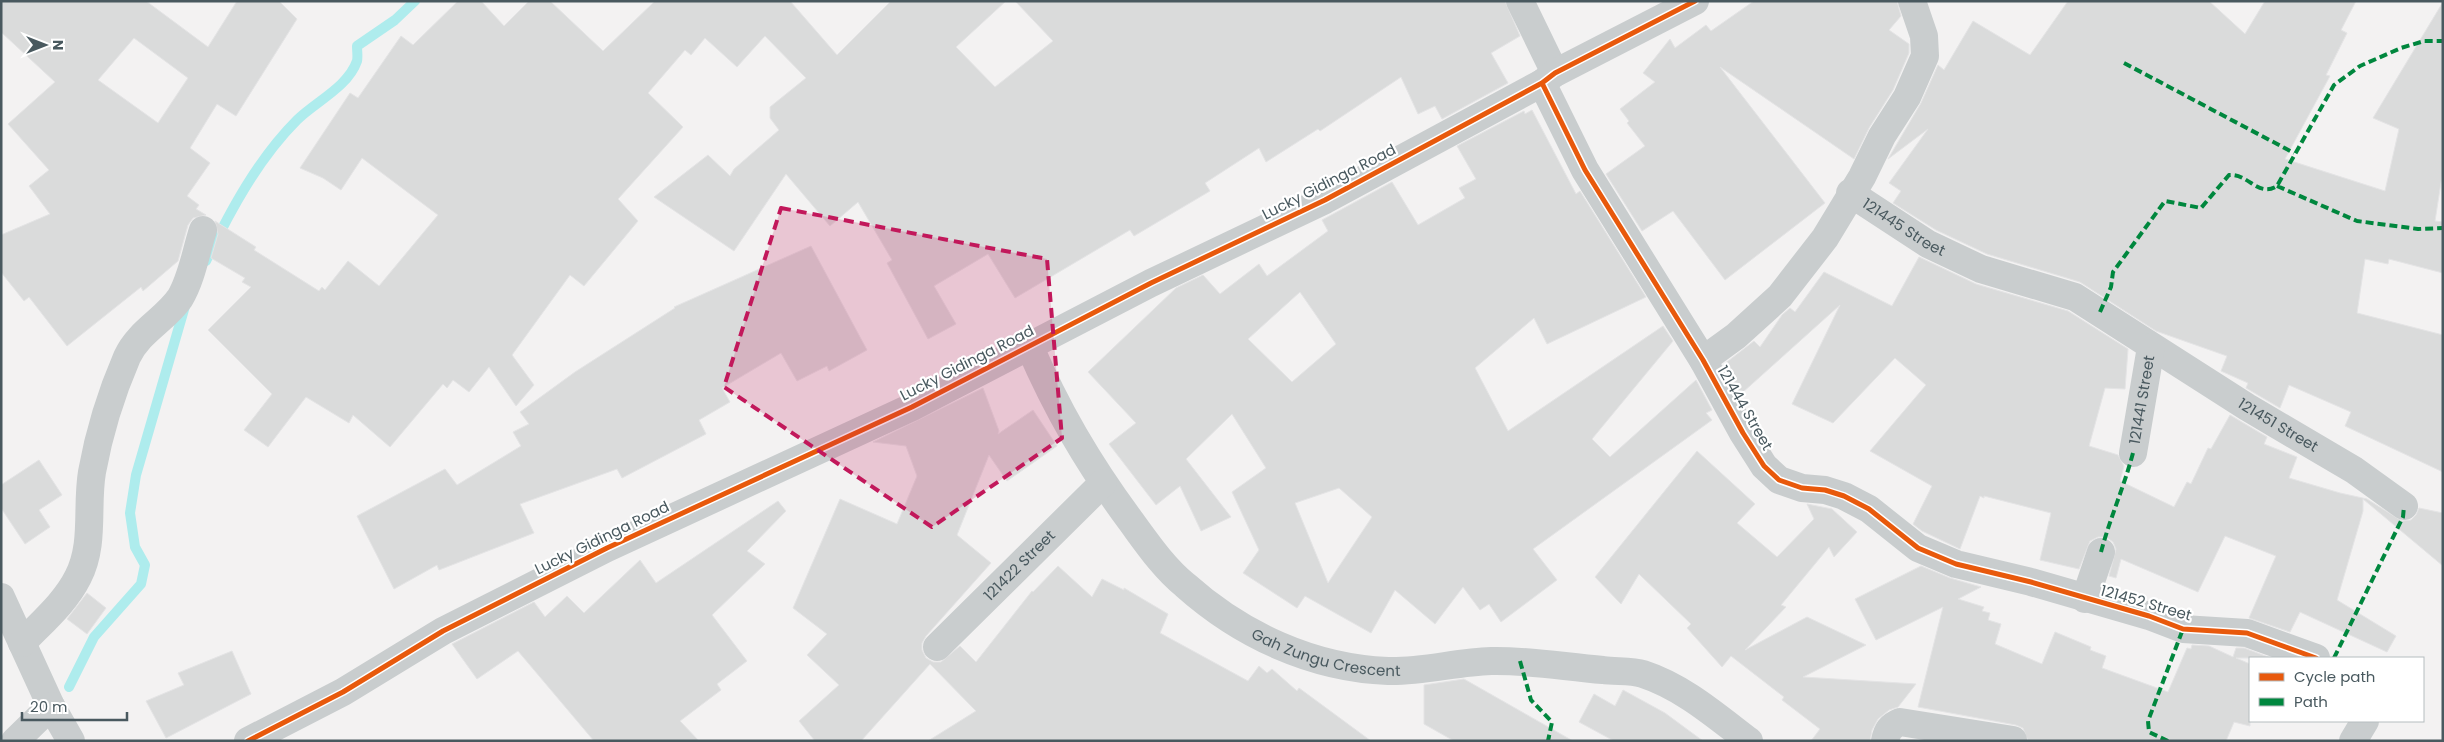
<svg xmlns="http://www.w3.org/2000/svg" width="2444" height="742" viewBox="0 0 2444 742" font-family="Poppins,sans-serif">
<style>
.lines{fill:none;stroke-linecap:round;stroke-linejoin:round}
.stream{stroke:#aeeced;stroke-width:10}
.building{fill:#dadbdb;stroke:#e4e4e5;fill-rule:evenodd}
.minor{stroke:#c9cdce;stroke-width:28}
.quiet{stroke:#00873e;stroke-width:4;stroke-dasharray:8 4;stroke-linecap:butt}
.cycleway-casing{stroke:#fff;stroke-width:8}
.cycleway{stroke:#e8590c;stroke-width:5}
.marked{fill:#c2185b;fill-opacity:0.2;stroke:#c2185b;stroke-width:4;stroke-dasharray:10 6;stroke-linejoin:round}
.labels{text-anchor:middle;stroke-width:4.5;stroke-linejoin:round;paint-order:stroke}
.street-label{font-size:15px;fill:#49595f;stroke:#fff}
</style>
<rect width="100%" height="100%" fill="#f3f2f2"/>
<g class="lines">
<path class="stream" d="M206,261C230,211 258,159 297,120C315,102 348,87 357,61C358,57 357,51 357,46L395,20L415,1
M69,687L94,637L141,584L145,565L135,547L130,513L136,475L185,306"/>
</g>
<path class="building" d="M1,1H146L208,47L237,1H279L297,19L236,116L217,104L190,148L210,163L187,196L199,205L196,209L206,215L193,218L188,225L178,261L143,291L141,287L67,346L29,297L24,301L1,272V235L50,214L29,186L49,170L8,124L55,82L1,32ZM134,38L188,78L158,123L98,80Z
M458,1H481L504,26L529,1H550L603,51L655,1H790L837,55L891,1H1006L956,47L995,87L1053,41L1015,1H1505L1520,36L1491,53L1508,83L1442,119L1435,106L1418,114L1401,77L1320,131L1318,129L1266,162L1259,148L1205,183L1210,191L1134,236L1130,230L1015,298L988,254L934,286L956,324L928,339L887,263L892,260L858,202L830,226L786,174L734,251L654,197L708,155L730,176L734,169L779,130L770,118V107L806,78L765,36L737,67L705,38L691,55L685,50L648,93L683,127L618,199L638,221L584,286L570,275L512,355L534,385L516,406L489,367L469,392L453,380L447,388L443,384L390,447L353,415L349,423L306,397L268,447L244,430L272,394L208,330L251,287L242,282L245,278L211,258L218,234L215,221L256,247L254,250L319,291L322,287L325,290L348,261L379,286L438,215L362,158L341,190L323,178L300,168L350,93L358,98L401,36L413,45Z
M1754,1H1897L1901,16L1889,30L1909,44V53L1893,90L1869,128L1854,159L1720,67L1825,203L1725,280L1673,211L1642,231L1606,174L1645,146L1627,123L1629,121L1620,109L1655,82L1643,73L1670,39L1675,48L1706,25L1711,31Z
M2068,1H2209L2245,34L2265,1H2356L2341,30L2347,33L2326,75L2330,76L2285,159L2385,191L2399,129L2373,118L2443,2L2442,176L2435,221L2443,222V273L2389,259L2388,264L2365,259L2357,313L2443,335V472L2345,426L2351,412L2289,385L2280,408L2246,388L2248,383L2221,371L2227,356L2156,331L2080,282L1987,254L1936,230L1893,203L1901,191L1889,183L1928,129L1888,159L1921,103L1938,65L1944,70L1973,21L2030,55Z
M1532,110L1576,194L1580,191L1646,297L1547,344L1534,318L1475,368L1508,431L1663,326L1673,341L1592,439L1610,457L1696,380L1712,410L1706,413L1712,420L1533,549L1557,580L1501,622L1489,604L1480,610L1463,587L1435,624L1395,590L1371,633L1305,596L1297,608L1243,573L1259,550L1232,492L1266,468L1232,414L1186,459L1231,517L1201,531L1180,486L1156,505L1109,444L1136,423L1088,372L1176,288L1203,275L1220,294L1259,264L1267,276L1328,231L1322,220L1392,182L1418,225L1465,198L1459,188L1476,179L1457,146L1524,111L1525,114ZM1300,292L1336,344L1292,382L1248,339ZM1339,488L1372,517L1328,583L1295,503Z
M811,246L867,350L829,371L827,366L797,381L781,353L722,388L730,402L699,420L706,434L622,478L617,469L520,504L534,533L439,570L437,565L394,589L357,516L445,469L457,485L521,446L513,432L529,424L520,412L575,372L675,308L674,307Z
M1919,257L1976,284L2068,311L2128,349L2125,389L2105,388L2089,446L2118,455L2124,466L2120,481L2174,507L2187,482L2191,484L2208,448L2211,449L2230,415L2267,437L2264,444L2297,457L2289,478L2340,493L2367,499L2402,521L2411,520L2416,515L2419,508L2443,513V566L2363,499V511L2337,600L2396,636L2387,652L2300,612L2290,632L2249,618L2276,556L2225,536L2198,592L2121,559L2116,578L2109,576L2116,549L2113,542L2106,537H2098L2090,541L2079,569L2040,560L2051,513L1984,496V498L1980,496L1960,549L1922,531L1913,524L1932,486L1870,451L1926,385L1895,358L1833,423L1792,404L1840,305L1742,393H1739L1723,365L1754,341L1760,347L1782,315L1790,308L1795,312L1824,272L1892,306Z
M983,388L999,431L998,434L1033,410L1057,446L1007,481L989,455L957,535L991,563L926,636L922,643V650L926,658L933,662H941L960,646L976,662L1032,591L1033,592L1058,566L1092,597L1102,579L1124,590V588L1168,614L1160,633L1248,681L1259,666L1267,673L1272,669L1297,691L1299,688L1371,741H928L976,711L930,664L861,741H815L799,721L839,685L807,655L827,634L793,608L840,499L897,524L917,476L906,446L873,442Z
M1697,451L1755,504L1737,523L1777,557L1814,519L1807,504L1832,509L1857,532L1834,557L1829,547L1781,605L1786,607L1745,650L1807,617L1866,645L1803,677L1916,684L1898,707L1889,710L1878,719L1872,730L1870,741H1811L1820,729L1782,700L1784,697L1731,656L1722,667L1687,628L1691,624L1639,574L1621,604L1595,577Z
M39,460L62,495L39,510L50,527L25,544L1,508V485Z
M778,501L786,511L747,551L765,564L712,615L747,661L717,684L721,690L680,721L699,741H594L518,651L477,679L452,644L534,602L545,617L567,596L584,613L640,560L656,583Z
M1921,566L1950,578L1981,587L1958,599L1984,607L1982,611L1990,613L1988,620L2001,624L1995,644L2042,664L2055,632L2091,647L2090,650L2106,656L2102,668L2168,692L2187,648L2191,649L2192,645L2209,646L2233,657L2236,648H2244L2271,658H2236L2250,664V726L2234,722L2226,741H2028L2023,728L2016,725L1918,707L1943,607L1876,640L1855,599Z
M87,593L106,608L87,634L67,619Z
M232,651L251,694L166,738L146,701L184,685L178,673Z
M1464,679L1573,741H1454L1424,724V685Z
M1623,690L1665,713L1703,741H1614L1579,722L1594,694L1615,706Z"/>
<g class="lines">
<g class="minor">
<path d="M1520,1L1555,73"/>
<path d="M1542,83L1585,170L1703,360L1743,433L1764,466L1779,480L1802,488L1825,490L1844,496L1869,509L1918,548L1956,564L2031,582L2149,616L2183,629L2247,633L2316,658"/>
<path id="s1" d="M1850,193L1928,244L1981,269L2075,297L2247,407L2354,470L2404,506"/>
<path id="s2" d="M1029,345C1057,410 1088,463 1130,520C1147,543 1163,567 1185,585C1241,635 1312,668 1388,671C1422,672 1457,662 1491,661C1528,660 1565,667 1603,670C1615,672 1631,670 1643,674C1683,687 1716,716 1749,741"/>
<path d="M1703,360L1736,336L1780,296L1825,238L1862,177L1882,136L1907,97L1925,56L1924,36L1912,1"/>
<path id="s3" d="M2133,453L2151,347"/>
<path d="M1,597L51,706L71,741"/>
<path d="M2085,599L2101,552"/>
<path d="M22,643C42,622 65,603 78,577C95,544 86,507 92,472C99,433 111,394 127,357C139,331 165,320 180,298C192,278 196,251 203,230"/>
<path id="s4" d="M937,647L1103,483"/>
<path d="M15,741L51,706"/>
<path d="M248,741L343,692L443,631L607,548L912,407L1151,283L1325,200L1542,83L1555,73L1695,1"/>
<path d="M1885,741C1887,731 1890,726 1900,722L2013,740"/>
<path d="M2353,741L2365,721"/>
</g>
<path class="quiet" d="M2124,63L2294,153
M2277,186L2357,221L2418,229L2443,228
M2100,312L2111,287L2113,272L2165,201L2201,208L2229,175C2248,173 2258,198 2277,186L2334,85L2360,66L2401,48L2424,41H2443
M2101,552C2110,518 2124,487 2133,453
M2334,658L2403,517L2404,506
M1520,661L1531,700L1552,722L1548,741
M2168,741L2149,732L2148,721L2183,629"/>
<defs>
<path id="cycleway" d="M1542,83L1585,170L1703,360L1743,433L1764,466L1779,480L1802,488L1825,490L1844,496L1869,509L1918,548L1956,564L2031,582L2149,616L2183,629L2247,633L2316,658
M248,741L343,692L443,631L607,548L912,407L1151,283L1325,200L1542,83L1555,73L1695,1"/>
</defs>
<use href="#cycleway" class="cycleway-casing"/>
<use href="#cycleway" class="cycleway"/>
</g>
<path class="marked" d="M781,208L1047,259L1062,438L932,527L724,387Z"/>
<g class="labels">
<g class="street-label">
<text transform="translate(1329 182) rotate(-27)" y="5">Lucky Gidinga Road</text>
<text dy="5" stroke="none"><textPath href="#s1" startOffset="64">121445 Street</textPath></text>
<text transform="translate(967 363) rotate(-27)" y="5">Lucky Gidinga Road</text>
<text dy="5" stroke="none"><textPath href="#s3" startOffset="54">121441 Street</textPath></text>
<text transform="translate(1745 408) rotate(60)" y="5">121444 Street</text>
<text dy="5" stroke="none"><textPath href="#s1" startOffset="490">121451 Street</textPath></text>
<text transform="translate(602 538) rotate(-26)" y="5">Lucky Gidinga Road</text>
<text dy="5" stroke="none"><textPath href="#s4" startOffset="116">121422 Street</textPath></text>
<text transform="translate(2146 603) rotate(16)" y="5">121452 Street</text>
<text dy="5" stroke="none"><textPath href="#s2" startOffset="448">Gah Zungu Crescent</textPath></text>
</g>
</g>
<rect width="2444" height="742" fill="none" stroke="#49595f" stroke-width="5"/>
<rect x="2249" y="657" width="175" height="65" fill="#ffffff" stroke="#b6bdbf"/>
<rect x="2259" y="673" width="25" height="8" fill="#e8590c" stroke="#b6bdbf"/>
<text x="2294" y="682" font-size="15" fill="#49595f">Cycle path</text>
<rect x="2259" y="698" width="25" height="8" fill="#00873e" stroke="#b6bdbf"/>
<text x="2294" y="707" font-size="15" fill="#49595f">Path</text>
<g transform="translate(45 45) rotate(90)" stroke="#ffffff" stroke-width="4" paint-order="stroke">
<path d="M0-4L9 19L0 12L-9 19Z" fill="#49595f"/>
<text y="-8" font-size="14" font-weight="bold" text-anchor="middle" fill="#49595f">N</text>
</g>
<path d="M22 712v8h105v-8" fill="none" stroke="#49595f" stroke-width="2.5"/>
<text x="30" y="712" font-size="15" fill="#49595f" stroke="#ffffff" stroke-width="4" paint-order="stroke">20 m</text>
</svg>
